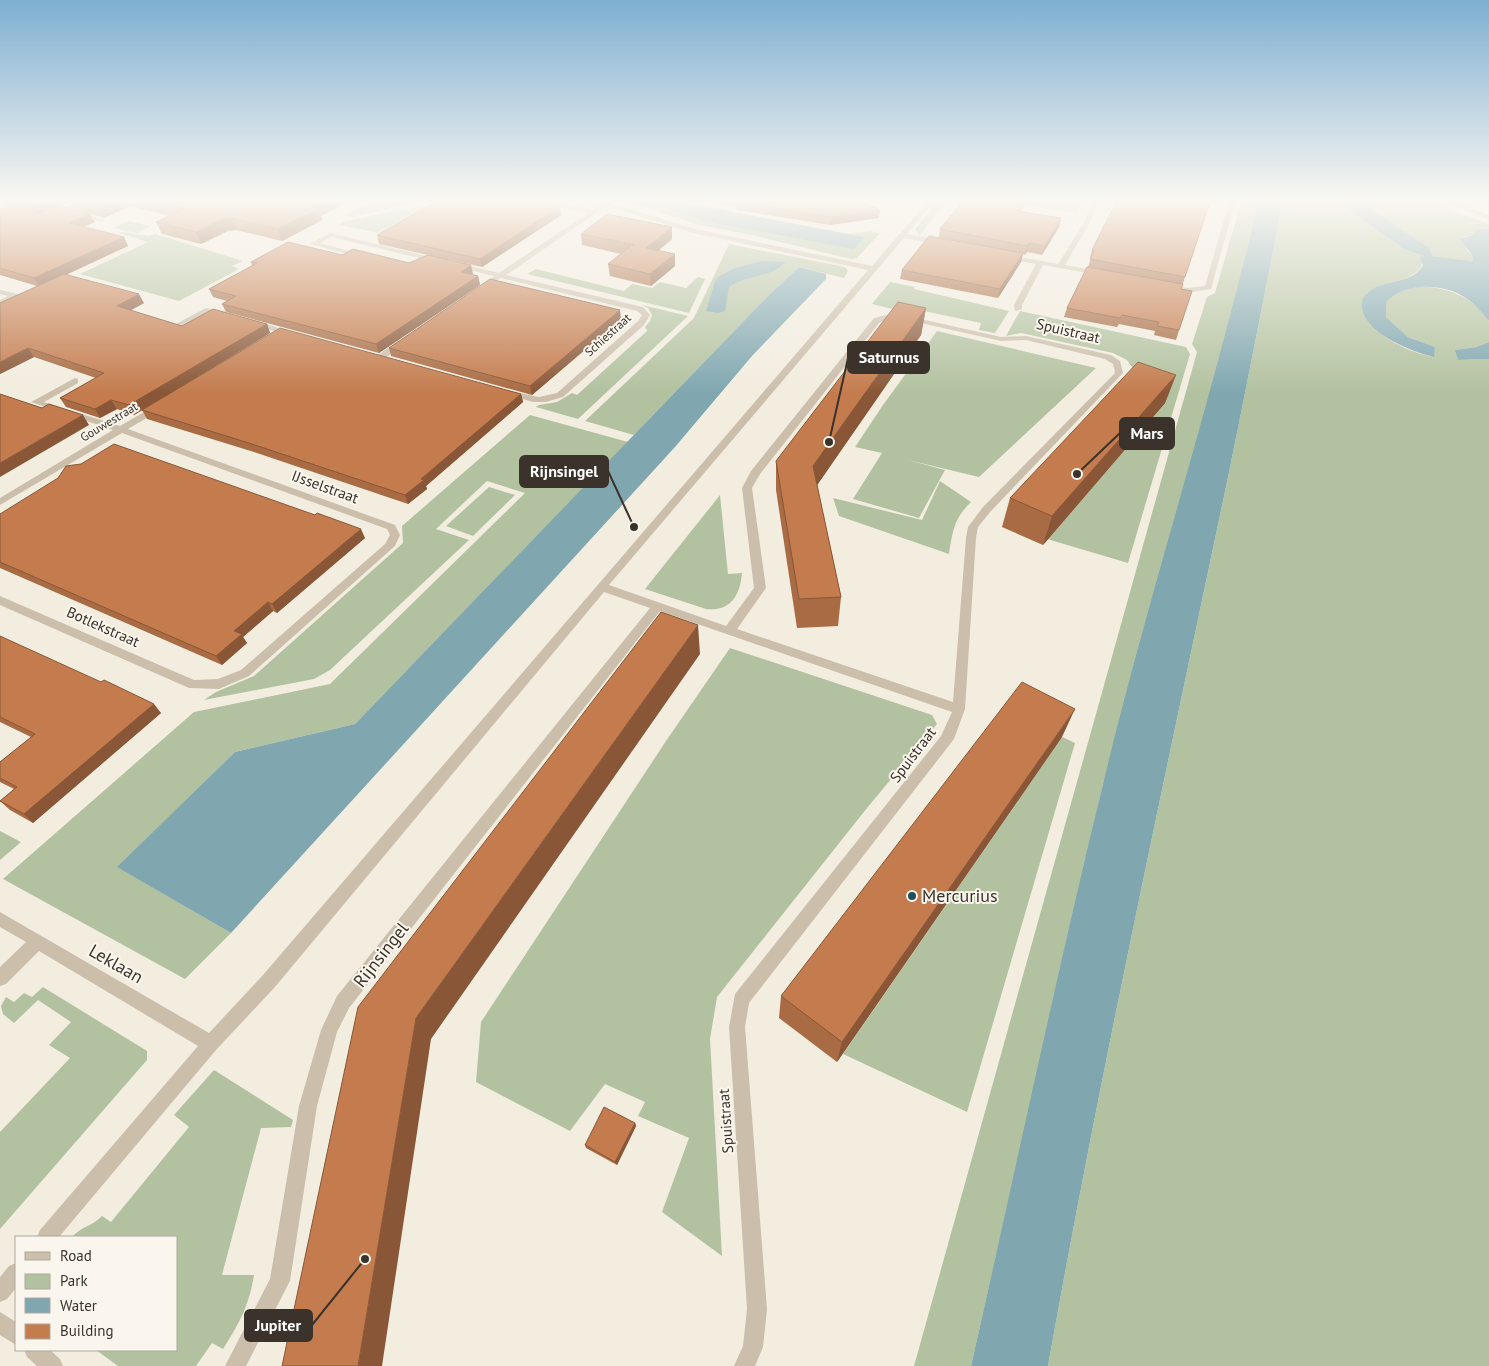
<svg xmlns="http://www.w3.org/2000/svg" width="1489" height="1366" viewBox="0 0 1489 1366" font-family="'PT Sans',sans-serif">
<style>
.green{fill:#b2c2a0}
.water{fill:#80a7b0}
.lines{fill:none;stroke-linecap:round;stroke-linejoin:round}
.minor{fill:#cbbfac;fill-rule:evenodd}
.wall{fill:#a96b43}
.shaded-wall{fill:#895737}
.building{fill:#c47c4e;stroke:#895737}
.poi-dot{fill:#214e5b;stroke:#faf6ed;stroke-width:2}
.labels{text-anchor:middle;stroke-width:4;stroke-linejoin:round;paint-order:stroke}
.far-street-label{font-size:12px;fill:#3a322b;stroke:#faf6ed}
.street-label{font-size:15px;fill:#3a322b;stroke:#faf6ed}
.near-poi-label{font-size:18px;fill:#3a322b;stroke:#faf6ed;text-anchor:start}
.near-street-label{font-size:18px;fill:#3a322b;stroke:#faf6ed}
.leader{fill:none;stroke:#3a322b;stroke-width:2}
.callout-dot{fill:#3a322b;stroke:#faf6ed;stroke-width:2}
.callout{fill:#3a322b;stroke:#3a322b;stroke-width:2}
.callout-label{font-size:16px;text-anchor:middle;font-weight:bold;fill:#fff}
</style>
<rect width="100%" height="100%" fill="#f3ede0"/>
<path class="green" d="M372,202H419L352,217L344,215Z
M628,202H642L709,222L864,237L846,234L870,231L880,233L857,258L851,259L752,235L699,225Z
M938,202H946L920,235L915,229Z
M1027,202H1082L1076,213L1025,205Z
M1241,202H1258L1223,349L1103,784L971,1366H914L1197,352L1192,344L1207,297L1215,293Z
M1283,202H1337L1404,249L1425,256C1419,286 1385,277 1366,294L1365,316C1381,339 1406,351 1433,357L1435,347L1408,337L1386,317V303C1406,275 1459,287 1480,310C1483,313 1488,318 1489,322C1489,328 1489,336 1489,342L1476,347L1456,350L1458,360L1489,359V1366H1048C1101,1068 1166,773 1228,477C1247,386 1264,294 1283,202Z
M1360,202H1429L1489,224V228C1480,227 1478,230 1473,235L1463,237L1467,250L1472,255L1473,261L1431,256Z
M422,206L425,207L378,233L340,225L345,221Z
M128,221L151,226L137,233L113,228Z
M122,232L149,236L155,234L243,261L232,266L239,269L179,301L80,274L148,242L119,233Z
M729,244L845,267L848,271L844,278L799,267L767,297L634,435L585,421L694,318Z
M536,269L624,291L632,284L652,288L660,282L686,288L698,277L705,279L689,313L527,274Z
M890,282L915,287L914,289L1009,311L995,333L979,330L981,323L905,307L901,311L872,304Z
M642,305L688,316L578,419L536,407L539,405L557,402L572,393L577,395L647,331L645,327L650,321L652,315L648,308Z
M1020,311L1186,347L1190,354L1128,563L1047,539L1115,461L1136,373L1127,360L1113,353L1021,333L1006,336Z
M937,331L1096,368L979,477L908,460L945,470L919,518L853,499L882,453L855,447L883,405Z
M530,415L628,442L355,724L235,752L118,867L231,933L185,979L3,879L194,712L330,684L525,493L487,481L436,529L469,540L330,670L314,679L204,700L216,692L254,676L403,543L402,526Z
M940,481L971,502C954,519 953,530 949,554L839,516L833,498L922,520Z
M489,487L515,495L473,536L446,526Z
M720,495L728,574L742,573C740,595 731,612 706,609L645,589Z
M730,648L932,715L937,724L867,808L717,997L710,1039L722,1256L662,1212L689,1138L638,1116L645,1102L605,1084L570,1131L476,1082L481,1022L666,741Z
M1062,737L1075,743L967,1112L843,1054Z
M0,831L21,842L0,860Z
M43,987L147,1051V1060L0,1229V1132L70,1058L49,1045L71,1022L38,1000L14,1023L3,1014L1,1006L6,997L14,1002L24,993L32,997Z
M214,1070L293,1120L291,1127L261,1128L222,1275H254C249,1306 239,1324 223,1349L212,1343L196,1366H118L96,1350H176V1237H72C80,1227 93,1226 102,1216L111,1222L189,1127L174,1115Z"/>
<path class="water" d="M642,202H682L864,237L854,249L709,222Z
M1258,202H1283C1264,294 1247,386 1228,477C1166,773 1101,1068 1048,1366H971C1015,1172 1056,977 1103,784C1150,589 1213,398 1258,202Z
M1337,202H1360L1429,248L1432,256L1473,261L1472,255L1460,239L1473,235L1477,229L1489,228V321C1482,312 1474,303 1464,297C1443,283 1401,282 1386,303V317L1408,337L1435,347L1434,357C1411,352 1353,329 1363,298C1377,277 1411,287 1423,265L1420,257L1424,256L1404,249Z
M762,261L785,262C772,278 745,275 729,287L725,311L718,313L706,311L716,278L735,268Z
M799,267L826,274V279L752,356L675,447L231,933L117,867L235,752L355,724L767,297Z
M1489,342V359L1458,360L1455,350L1476,347Z"/>
<g class="lines">
<path class="minor" d="M76,202H85L70,210L105,220L102,222L60,210Z
M540,202H554L592,210L601,204L598,202H608L695,229L872,266L927,202H934L907,234L943,241V245L904,238L609,585L726,626L754,588L742,488L751,471L874,318L894,313L1001,337L1026,336L1111,355L1120,361L1123,373L991,511L978,527L976,538L965,709L954,739L749,1003L745,1027L767,1309L763,1347L755,1366H734L743,1346L747,1309L729,1027L735,994L941,736L952,712L660,611L349,1008L337,1032L317,1106L290,1281L246,1366H225L270,1279L299,1106L321,1030L337,996L650,608L604,592L275,987L216,1050L59,1237H37L40,1230L198,1046L39,951L6,984L0,986V967L26,942L0,927V912L209,1033L263,975L868,270L693,233L607,206L506,275L643,307L650,315L644,325L563,397L546,402H533L502,393L506,390L539,397L557,393L638,321L642,315L637,311L501,278L495,281L491,279L494,276L331,237L320,243L367,256L363,258L310,244L330,233L499,273L588,213ZM894,317L1001,341L1026,340L1105,359L1113,364L1115,373L983,507L968,527L966,538L953,702L737,629L766,588L752,488L760,474L880,322Z
M1093,202H1099L1089,224L1065,265L1103,272V276L1043,265L1022,305V309L1015,311L1014,305L1036,264L1004,258V254L1058,264L1083,224Z
M1229,202H1235L1211,289L1192,292L1163,288L1162,286L1166,284L1187,288L1205,286Z
M1444,202H1454L1489,215V219Z
M0,290L18,294L19,296L0,305V300L8,296L0,294Z
M206,308L230,315L226,317L207,313L179,328L172,326Z
M250,321H256L298,334L294,336L250,325Z
M399,340L406,342L383,360H377V356Z
M75,378L78,379V383L44,402L120,426L156,405H162V409L128,429L395,525L400,535L395,546L249,676L219,689L189,688L0,605V596L194,680L218,679L241,670L385,544L390,535L387,529L122,433L0,505V498L113,430L31,402Z
M16,1263V1288L7,1299L0,1302V1277L9,1266Z
M0,1312L16,1322V1345L0,1335Z
M24,1350H50L60,1359L63,1366H37L27,1357Z"/>
</g>
<path class="wall" d="M0,202H70L60,206L87,213L75,209L71,202H347L321,216L322,220L282,241L236,230L228,231L201,244L162,234L156,222L170,216L130,206L104,218L90,214L95,222L84,227L128,246L66,274L144,303L131,310L182,326L267,324L270,333L134,415L117,409L100,418L66,407L60,398L96,378L34,357L0,374L37,286L0,275V207L33,215L34,214L3,207Z
M710,202H862L879,218L830,225L737,210V207Z
M1210,202L1181,289L1179,330L1176,340L1154,335L1155,331L1119,324L1117,327L1064,317L1067,308L1088,267L1091,258H1090L1092,250Z
M1021,211L1061,218L1059,227L1042,255L1027,252L1025,255L1023,254L1021,262L998,298L900,279L902,270L939,237L940,229Z
M561,215L482,267L448,259L473,274H472L478,276L480,285L379,353L226,312L222,304L227,301L213,297L209,289L252,266L251,262L342,255L409,263L428,255L379,244L377,235Z
M581,234L672,239L659,250L675,266L651,286L610,276L608,264L621,254L582,245Z
M926,308L921,335L817,485L841,597L838,626L797,628L776,490V461Z
M621,319L532,395L391,356L389,348Z
M1176,375L1165,403L1043,545L1002,527L1010,498Z
M521,394L523,402L426,486L427,489L408,504L254,452L147,419L142,410Z
M0,514L365,538L277,613L273,611L243,637L247,643L222,665L0,568Z
M0,636L161,713L33,823L10,810L0,801L14,789L0,782V762L31,737L0,722Z
M1062,737L837,1062L779,1018L781,996Z
M635,1123L636,1126L617,1165L586,1148L585,1145Z"/>
<path class="shaded-wall" d="M35,202H70L38,215L31,203Z
M108,202H128L130,206L104,218L98,206Z
M321,202H347L321,216L322,220L282,241L278,229L312,207Z
M1023,202H1027L1015,219L1017,211Z
M560,206L561,215L482,267L480,259Z
M880,210L879,218L830,225V217Z
M90,214L95,222L73,231L69,223Z
M231,218L236,230L228,231L201,244L196,232L223,219Z
M1061,218L1059,227L1042,255L1045,246Z
M672,227V239L647,260L646,248Z
M124,237L128,246L40,287L34,278Z
M1029,243L1027,252L1025,255L1027,246Z
M1023,253L1021,262L998,298L1000,289Z
M675,254V266L651,286L650,274Z
M471,265L473,274L463,280L461,272Z
M478,276L480,285L379,353L376,344Z
M139,294L144,303L122,315L117,306Z
M926,308L921,335L811,494L813,466Z
M620,310L621,319L532,395L530,386Z
M267,324L270,333L134,415L129,405Z
M28,348L34,357L0,374V362Z
M1176,375L1165,403L1043,545L1052,516Z
M521,394L523,402L426,486L427,489L408,504L405,495L421,479Z
M111,400L117,409L100,418L95,409Z
M83,415L89,425L0,477V463Z
M361,529L365,538L277,613L272,604Z
M268,602L273,611L243,637L247,643L222,665L216,656L234,631Z
M698,625L700,654L431,1039L382,1366H358L416,1018Z
M154,704L161,713L33,823L24,814Z
M1075,709L1062,737L837,1062L842,1042Z
M635,1123L636,1126L617,1165L615,1162Z"/>
<path class="building" d="M84,202H108L98,206Z
M155,202H321L312,207L318,209L278,229L231,218L223,219L196,232L156,222L185,209Z
M435,202H539L560,206L480,259L377,235Z
M742,202H862L880,210L830,217Z
M962,202H1023L1017,211L1061,218L1045,246L1029,243L1027,246L940,229Z
M1116,202H1210L1185,277L1090,259L1094,251L1092,250Z
M59,206L90,214L69,223L124,237L34,278L0,268V207L33,215Z
M607,214L672,227L646,248L675,254L650,274L608,264L632,245H635L581,234Z
M929,236L1023,253L1000,289L902,270Z
M288,242L342,255L353,249L409,263L428,255L471,265L461,272L478,276L376,344L222,304L236,296L209,289L257,263L251,262Z
M1087,267L1183,284L1181,289L1192,291L1179,330L1157,326L1159,322L1122,315L1120,318L1067,308Z
M64,274L139,294L117,306L182,326L213,309L267,324L129,405L111,400L95,409L60,398L104,373L28,348L0,362V303Z
M490,279L620,310L530,386L389,348Z
M898,302L926,308L813,466L841,597L799,599L776,461Z
M280,328L521,394L421,479L424,480L405,495L249,443L142,410Z
M1138,362L1176,375L1052,516L1010,498Z
M0,394L42,408L49,404L83,415L0,463Z
M114,444L315,515L317,513L361,529L272,604L268,602L234,631L242,634L216,656L0,562V514L58,478L66,466L81,464Z
M661,612L698,625L416,1018L358,1366H282L358,1007Z
M0,636L101,682L104,680L154,704L24,814L0,801L17,787L0,778V762L35,734L0,717Z
M1022,682L1075,709L842,1042L781,996Z
M604,1107L635,1123L615,1162L585,1145Z"/>
<linearGradient id="sky" x2="0" y2="1"><stop stop-color="#7eafd2"/><stop offset="0.51" stop-color="#faf7f1"/><stop offset="1" stop-color="#faf7f1" stop-opacity="0"/></linearGradient>
<rect width="1489" height="393" fill="url(#sky)"/>
<circle class="poi-dot" cx="912" cy="896" r="5"/>
<g class="labels">
<g class="far-street-label">
<text transform="translate(608 335) rotate(-42)" y="4">Schiestraat</text>
<text transform="translate(109 422) rotate(-31)" y="4">Gouwestraat</text>
</g>
<g class="street-label">
<text transform="translate(1068 331) rotate(13)" y="5">Spuistraat</text>
<text transform="translate(325 487) rotate(20)" y="5">IJsselstraat</text>
<text transform="translate(103 627) rotate(24)" y="5">Botlekstraat</text>
<text transform="translate(913 755) rotate(-53)" y="5">Spuistraat</text>
<text transform="translate(726 1121) rotate(-94)" y="5">Spuistraat</text>
</g>
<g class="near-poi-label">
<text x="922" y="902">Mercurius</text>
</g>
<g class="near-street-label">
<text transform="translate(381 955) rotate(-52)" y="6">Rijnsingel</text>
<text transform="translate(116 964) rotate(30)" y="6">Leklaan</text>
</g>
</g>
<path class="leader" d="M829 442L848 358M1077 474L1120 433M634 527L608 471M365 1259L312 1325"/>
<g class="callout-dot">
<circle cx="829" cy="442" r="5"/>
<circle cx="1077" cy="474" r="5"/>
<circle cx="634" cy="527" r="5"/>
<circle cx="365" cy="1259" r="5"/>
</g>
<g class="callout">
<rect x="848" y="342" width="81" height="31" rx="5"/>
<rect x="1120" y="418" width="54" height="31" rx="5"/>
<rect x="520" y="456" width="88" height="31" rx="5"/>
<rect x="245" y="1310" width="67" height="31" rx="5"/>
</g>
<g class="callout-label">
<text x="889" y="363">Saturnus</text>
<text x="1147" y="439">Mars</text>
<text x="564" y="477">Rijnsingel</text>
<text x="278" y="1331">Jupiter</text>
</g>
<rect x="15" y="1236" width="162" height="115" fill="#faf6ed" stroke="#ada89f"/>
<rect x="25" y="1252" width="25" height="8" fill="#cbbfac" stroke="#ada89f"/>
<text x="60" y="1261" font-size="15" fill="#3a322b">Road</text>
<rect x="25" y="1274" width="25" height="15" fill="#b2c2a0" stroke="#ada89f"/>
<text x="60" y="1286" font-size="15" fill="#3a322b">Park</text>
<rect x="25" y="1298" width="25" height="15" fill="#80a7b0" stroke="#ada89f"/>
<text x="60" y="1311" font-size="15" fill="#3a322b">Water</text>
<rect x="25" y="1324" width="25" height="15" fill="#c47c4e" stroke="#ada89f"/>
<text x="60" y="1336" font-size="15" fill="#3a322b">Building</text>
</svg>
